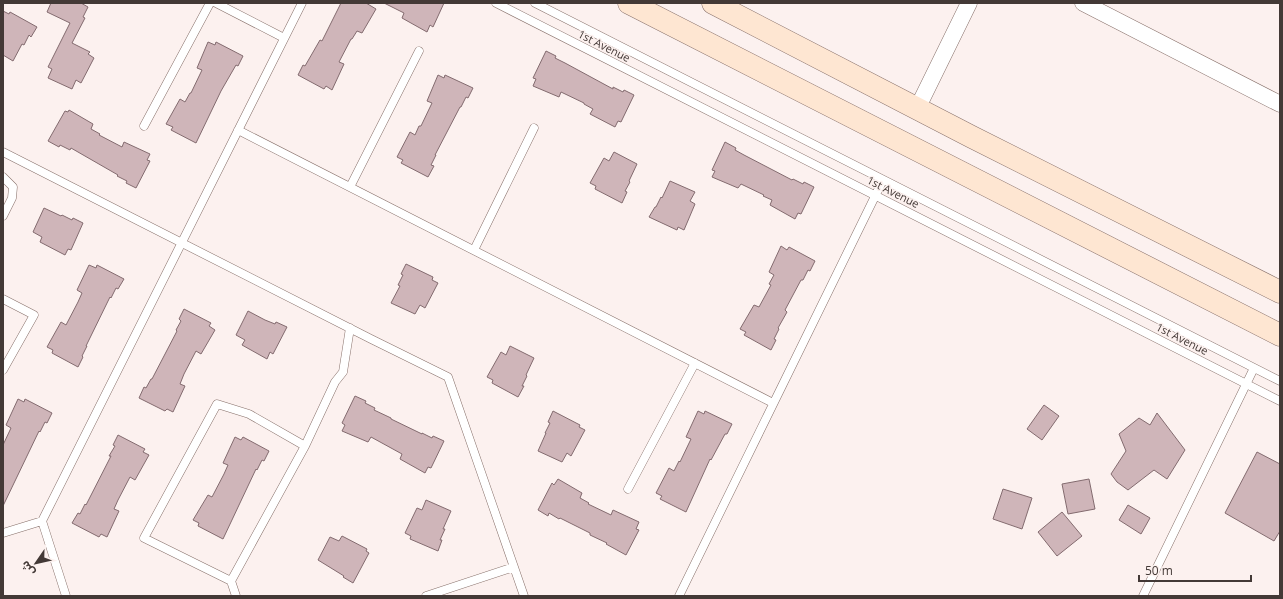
<svg xmlns="http://www.w3.org/2000/svg" width="1283" height="599" viewBox="0 0 1283 599" font-family="'Open Sans','Noto Sans Arabic',sans-serif">
<style>
.building{fill:#cfb5b9;stroke:#836b6f}
.lines{fill:none;stroke-linecap:round;stroke-linejoin:round}
.lane-casing{stroke:#87706a;stroke-width:9}
.street-casing{stroke:#87706a;stroke-width:17}
.secondary-casing{stroke:#87706a;stroke-width:23}
.lane{stroke:#fff;stroke-width:8}
.street{stroke:#fff;stroke-width:16}
.secondary{stroke:#fee6d2;stroke-width:22}
.labels{text-anchor:middle;stroke-width:3;stroke-linejoin:round;paint-order:stroke}
.street-label{font-size:11px;fill:#433936;stroke:#fcf1ef}
</style>
<rect width="100%" height="100%" fill="#fcf1ef"/>
<path class="building" d="M51,3H81L88,7L83,17L85,18L72,43L90,52L88,54L94,58L81,83L76,80L72,89L48,78L52,69L48,67L70,23L47,12Z
M341,3H366L376,9L362,33L357,31L352,39H351L339,62L344,64L332,90L326,86L324,89L298,75L303,65L305,66L320,40L322,41Z
M384,3H444L433,27L430,25L427,32L402,18L404,13Z
M3,11L9,14L10,12L37,27L31,37L29,35L24,45L22,44L13,61L3,55Z
M208,42L215,45L216,42L243,56L238,66L236,65L221,91L196,143L171,130L173,127L166,124L180,99L185,102L190,93H191L202,70L197,68Z
M546,51L556,56L555,58L565,63L613,89V87L623,92L624,90L634,95L621,122L618,121L615,127L590,114L593,109L584,104V103L561,92L559,97L533,86L536,79L533,78Z
M438,75L444,78L445,75L473,88L468,98L466,97L461,107H460L435,155H436L431,165L434,166L428,177L401,163L403,160L397,157L410,132L415,135L419,126H421L432,103L427,101Z
M69,110L93,124L91,129L100,134L99,135L122,147L124,142L150,154L147,160L150,161L136,188L126,183L127,181L117,176L118,175L71,148L70,150L60,145L59,147L48,141L65,111L68,112Z
M725,142L736,148L735,150L744,155L792,180L793,179L803,184L804,182L814,187L801,214L798,213L795,219L770,205L772,200L763,196L764,195L741,184L738,188L712,177L715,171L712,170Z
M614,152L637,164L629,181L630,182L625,191L627,192L622,203L595,189L596,186L590,183L604,158L609,161Z
M670,181L695,192L690,201L695,204L684,230L678,227L677,230L649,217L655,207H656L661,197L662,198Z
M44,208L61,216L62,215L72,220L73,218L83,223L71,250L68,249L65,255L40,242L42,237L33,232Z
M781,246L787,250L789,247L815,261L810,271L808,270L803,280H801L785,310L787,312L778,328L779,329L774,339L776,340L771,350L744,335L746,332L740,329L754,305L759,307L771,285L769,284L774,275L769,272Z
M406,264L433,277L432,280L438,283L425,308L420,305L415,314L391,303L400,286L398,285L403,275L401,274Z
M89,265L96,268L97,265L124,279L118,289L116,288L111,298L110,297L86,346H87L82,356L83,357L78,367L52,353L53,350L47,347L61,322L66,325L78,302L82,293L77,290Z
M184,309L211,323L209,326L215,330L201,354L196,351L184,374L180,384L185,386L173,412L167,409L165,411L139,398L144,387L146,388L151,379H152L177,331L176,330L181,321L179,319Z
M248,311L265,320L275,324L276,322L287,327L273,354L270,352L267,359L242,345L245,340L236,335Z
M510,346L534,358L526,375L527,376L522,386H524L518,397L492,383L493,380L487,377L501,352L506,355Z
M355,396L366,401L365,403L375,408L374,410L391,418V419L422,434V433L432,438L433,436L444,441L431,468L428,467L425,473L400,459L402,454L371,437L368,442L342,431L345,425L342,423Z
M18,399L24,402L25,399L52,413L47,423L45,422L40,432L39,431L3,506V445L11,428L6,425Z
M1044,405L1059,416L1042,440L1027,429Z
M553,411L580,425L579,427L585,430L571,456L567,453L562,462L538,451L546,433H545L550,423L548,422Z
M698,411L704,414L705,411L732,424L727,434H725L711,460L710,459L686,512L660,499L662,496L656,493L669,468L674,471L679,461L680,462L691,439L686,437Z
M1157,413L1185,450L1167,479L1154,470L1128,490L1117,482L1111,474L1126,451L1119,434L1139,418L1150,425Z
M118,435L145,449L143,452L149,455L135,480L130,477L118,500L114,509L119,511L107,537L101,534L99,537L72,523L78,513L80,514L85,504L86,505L111,456H109L115,446L113,445Z
M235,437L241,440L243,437L269,451L264,461L262,460L257,470L256,469L223,539L198,526L199,523L193,520L208,495L212,497L224,474L228,465L223,463Z
M1257,452L1280,464V531L1274,541L1225,513Z
M558,479L582,493L580,498L589,503L588,504L611,515L613,510L639,522L636,529L639,530L626,555L606,544L607,543L590,535V533L560,518L559,519L549,513L548,516L538,510L552,483L554,485Z
M1089,479L1095,509L1068,514L1062,484Z
M1003,489L1032,498L1022,529L993,519Z
M426,500L451,511L443,529H445L440,540H442L438,551L410,539L411,536L405,533L417,508L422,510Z
M1128,505L1150,518L1141,534L1119,520Z
M1062,512L1082,536L1057,556L1038,532Z
M342,536L367,549L366,551L369,553L353,583L343,577L344,576L318,560L330,537L339,541Z"/>
<g class="lines">
<defs>
<path id="lane" d="M216,3L284,38
M496,3L1280,401
M535,3L1280,381
M144,126L210,3
M238,130L773,403
M3,152L371,339L448,377L524,596
M3,177L13,187L12,198L3,216
M350,187L419,51
M474,250L534,128
M3,299L34,315L3,370
M628,489L695,363
M42,521L302,3
M3,533L42,521L66,596
M231,581L305,446L335,382L343,372L350,328
M236,596L231,581L144,538L217,404L249,414L305,446
M426,596L514,567
M679,596L883,180
M1143,596L1254,368"/>
<path id="street" d="M1083,3L1280,104
M917,109L969,3"/>
<path id="secondary" d="M629,3L1280,335
M713,3L972,137L1280,292"/>
</defs>
<use href="#lane" class="lane-casing"/>
<use href="#street" class="street-casing"/>
<use href="#secondary" class="secondary-casing"/>
<use href="#lane" class="lane"/>
<use href="#street" class="street"/>
<use href="#secondary" class="secondary"/>
</g>
<g class="labels">
<g class="street-label">
<text transform="translate(604 46) rotate(27)" y="4">1st Avenue</text>
<text transform="translate(893 192) rotate(27)" y="4">1st Avenue</text>
<text transform="translate(1182 339) rotate(27)" y="4">1st Avenue</text>
</g>
</g>
<rect width="1283" height="599" fill="none" stroke="#433936" stroke-width="8"/>
<g transform="translate(36 563) rotate(236)" stroke="#fcf1ef" stroke-width="3" paint-order="stroke">
<path d="M0-3L7 15L0 10L-7 15Z" fill="#433936"/>
<text y="-6" font-size="11" font-weight="bold" text-anchor="middle" fill="#433936">ش</text>
</g>
<path d="M1139 575v6h112v-6" fill="none" stroke="#433936" stroke-width="2"/>
<text x="1145" y="575" font-size="12" fill="#433936" stroke="#fcf1ef" stroke-width="3" paint-order="stroke">50 m</text>
</svg>
